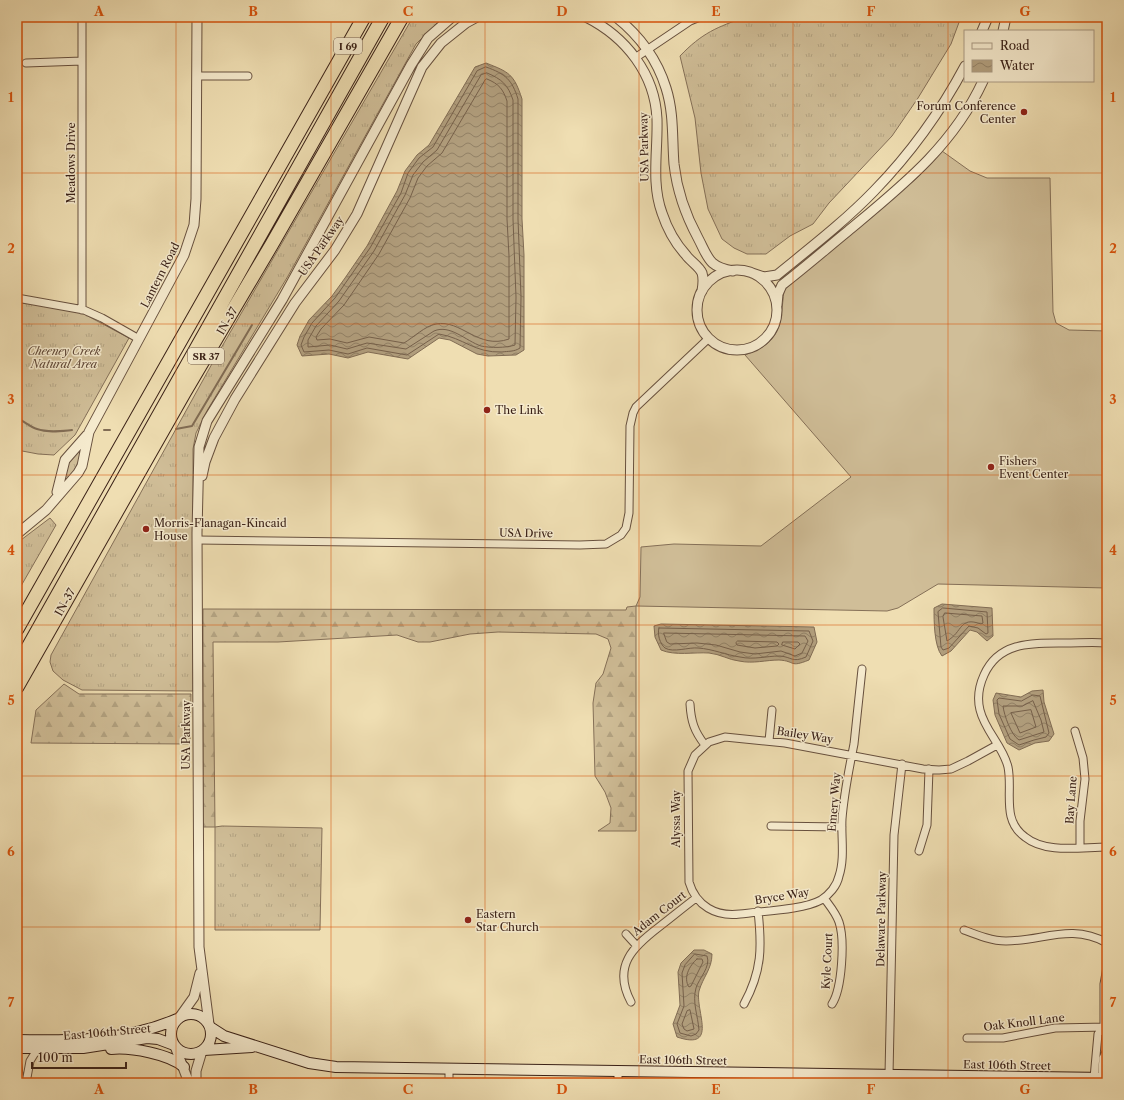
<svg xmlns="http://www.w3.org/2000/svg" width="1124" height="1100" viewBox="0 0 1124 1100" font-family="'Libre Caslon Text',serif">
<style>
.grass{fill:url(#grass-tufts);stroke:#857058}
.forest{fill:url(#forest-firs);stroke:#857058}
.pitch{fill:#d0be98;stroke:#857058}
.water{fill:url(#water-waves);stroke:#816c54}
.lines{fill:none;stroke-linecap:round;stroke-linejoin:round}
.shore{stroke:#76604a;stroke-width:1}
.stream{stroke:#816c54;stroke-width:2}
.minor-casing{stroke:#67503e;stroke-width:9}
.tertiary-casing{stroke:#67503e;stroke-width:11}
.secondary-casing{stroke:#3a2117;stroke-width:12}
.motorway-casing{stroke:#3a2117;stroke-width:15}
.minor{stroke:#f5eacd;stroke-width:7}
.tertiary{stroke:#f5eacd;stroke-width:9}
.secondary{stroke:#f5eacd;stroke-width:10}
.motorway{stroke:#efdeb2;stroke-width:13}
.grid{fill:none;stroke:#d7530d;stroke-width:1;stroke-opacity:0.55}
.poi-dot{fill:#8f2418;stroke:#f5eacd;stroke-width:1.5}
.labels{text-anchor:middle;stroke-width:3;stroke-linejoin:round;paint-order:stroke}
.shield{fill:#f5eacd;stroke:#725d4e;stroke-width:1}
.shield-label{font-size:10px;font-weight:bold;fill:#3a2117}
.poi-label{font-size:11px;fill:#3a2117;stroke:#f5eacd;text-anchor:start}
.street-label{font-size:11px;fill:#3a2117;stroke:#f5eacd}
.park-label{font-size:11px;font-style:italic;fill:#604837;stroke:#f5eacd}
.neatline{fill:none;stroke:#d7530d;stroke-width:1.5}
.grid-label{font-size:13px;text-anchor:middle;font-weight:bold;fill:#d7530d}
</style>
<defs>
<pattern id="grass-tufts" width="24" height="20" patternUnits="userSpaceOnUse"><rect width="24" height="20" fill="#d0be98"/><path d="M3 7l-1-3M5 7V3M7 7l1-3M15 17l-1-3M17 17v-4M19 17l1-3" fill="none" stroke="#b3a382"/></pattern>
<pattern id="forest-firs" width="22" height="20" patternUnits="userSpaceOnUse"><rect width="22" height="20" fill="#d0be98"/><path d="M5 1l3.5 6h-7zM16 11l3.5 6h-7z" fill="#b3a382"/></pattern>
<pattern id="water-waves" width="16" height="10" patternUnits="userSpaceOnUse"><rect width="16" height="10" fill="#b19e7d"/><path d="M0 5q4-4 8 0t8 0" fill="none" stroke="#918065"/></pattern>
</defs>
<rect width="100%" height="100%" fill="#efdeb2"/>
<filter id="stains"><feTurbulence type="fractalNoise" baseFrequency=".005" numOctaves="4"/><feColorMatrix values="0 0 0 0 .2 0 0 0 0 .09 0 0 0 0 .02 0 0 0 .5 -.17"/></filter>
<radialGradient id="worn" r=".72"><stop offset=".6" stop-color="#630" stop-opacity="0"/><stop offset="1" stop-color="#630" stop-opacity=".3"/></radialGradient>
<path class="grass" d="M413,17H443L416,44L288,276L208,409L196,433L193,449V691L82,690L63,680L53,671L50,662L51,655L213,362Z
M746,17H961L951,44L918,98L892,136L829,203L813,224L790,236L766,254H747L734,248L722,239L708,209L701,173L695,118L680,56C702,33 717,27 746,17Z
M17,302L62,308L84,314L129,338L75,435L54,455L38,454L17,450Z
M80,449C81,463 74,472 64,482L68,462Z
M50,518L56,525L17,593V543Z
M222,826L322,828L320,930H215V827Z"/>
<path class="forest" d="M636,606V831H598L610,823L611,808L605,792L595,776L593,703L596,683L603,674L611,648L608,639L596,634L498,632L470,634L430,642H418L397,635L278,642H213L215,827H203V609L626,610L627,607Z
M64,684L79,694H191L190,744L31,743L36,710Z"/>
<path class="pitch" d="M942,151L970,171L987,178H1050L1053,312L1056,323L1069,330L1107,331V588L938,584L898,608L887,611L636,606L640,597L641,547L674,544L761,546L851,477L745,355C783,341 780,325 784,290L918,177Z"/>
<path class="water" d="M486,63C509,72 514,74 522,99V219L524,255V350L516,355L488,356L477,354L450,340L439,338L408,359L368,352L348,358L329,354L302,356L297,345L300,336L309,320L332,296L345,278L367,246L397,191L405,171L417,155L429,145L475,67Z
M942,604L992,608L993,636L987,641L977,632L970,630L951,651L942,656C934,646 934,621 934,608Z
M661,624L814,627L817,642L809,660C789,668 796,661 779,660C766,660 753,664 739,661C729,660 720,654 709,653C694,652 675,656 661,650L655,637L654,626Z
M1043,690L1044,702L1054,734L1049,741L1035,743L1019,750L1007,743L995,715L993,700L996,693L1021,697L1032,691Z
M694,950H704L712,954C712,969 703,977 699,991C695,1011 719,1051 677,1037L673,1024L680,1005L678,972L681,963Z"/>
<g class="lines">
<path class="shore" d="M486,67C506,74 512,80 518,99V219L521,297L520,348C514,352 508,351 502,352C474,353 464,338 439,334L407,355L367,348L348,354L329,350L304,352L301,345L304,337L312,323L335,298L370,248L401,193L408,173L419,158L433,147L477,71Z
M487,73C502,79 508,85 513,100V219L516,297L515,345C506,348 490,348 481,346C466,341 450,324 434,331L406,349L367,343L347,349L330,345L308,347V340L316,326L339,301L374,251L405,195L413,175L423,162L437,150L481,75Z
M487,79C499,84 503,89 507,101V219L509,256V339C478,350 461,319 436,324C425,326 414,337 404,343L369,337L347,343L330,339L317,340L316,337L321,329L344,305L379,254L410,198L418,178L427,166L442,153L485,80Z
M943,608L987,612L988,633L986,634L978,628L969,626L949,648L943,650L941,647L938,612Z
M945,613L982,616L983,623L981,624C959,616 963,632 947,641L943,617Z
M659,628L809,631L813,641L806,657C792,663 792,657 780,656C766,656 754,660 740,657C726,655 713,649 698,648C689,647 673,653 665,648C660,644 657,634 659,628Z
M664,633L805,636L808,641L802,653L795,656L781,651L755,654L740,652L716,645L697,643L670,644L667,642Z
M738,641L777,642L779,644L777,646L755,648L737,645L736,643Z
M783,642H798L800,644L795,649L782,645Z
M1033,695L1040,696L1049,733L1046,737L1034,740L1019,745L1010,739L999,714L997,700L999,698L1021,701Z
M1033,701L1041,720L1044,732L1019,740C1011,735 1004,715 1003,706H1022Z
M1031,710L1036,727L1020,733L1011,713Z
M695,954L707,956C711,967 699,978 696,988C692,1002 698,1016 699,1030L696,1034L691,1036L680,1033L677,1024L684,1006L682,973L685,965Z
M697,959H702L703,962L691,986L689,987C683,978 689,966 697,959Z
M690,1010L694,1029L687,1031L684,1029L682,1024L687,1011Z"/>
<path class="stream" d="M17,418C24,421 30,427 37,429C48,433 61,431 72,430
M176,429L192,426L252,325
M104,430H110"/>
<defs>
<path id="minor" d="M635,58L690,21L700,17
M26,63L82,61
M197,76H248
M17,298L84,310L102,318L139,339
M82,310V17
M197,540L580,545L606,544L621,535L626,528L629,513L630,426L633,413L636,407L709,338
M1107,643C1093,642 1079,643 1065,643C1033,643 999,641 984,675C979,686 977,698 980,710C985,731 1003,746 1008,767C1013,791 1001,820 1025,837C1046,854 1081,847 1107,847
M862,669L854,744C849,769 844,793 842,819C841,837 845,858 839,876C837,886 829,895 821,900C803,910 762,911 740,914C716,917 696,906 689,882L688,771L695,755L709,742L725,737L785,743L923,769L939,770L951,769L968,761L997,745
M690,704C691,721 694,731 705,745
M1075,731L1083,758L1085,779L1080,821V847
M769,741L772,710
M771,826L842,827
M919,851L927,825L929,769
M824,898C829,905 836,913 839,922C845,940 842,989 832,1004
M964,930C977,935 992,941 1006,941C1043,941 1071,923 1107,943
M626,934L636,945
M1107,967L1104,984V1027L1107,1033
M631,1002C612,966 633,947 659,927C672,917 684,907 696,898
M744,1004C762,971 762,947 758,911
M967,1038H1003L1055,1028L1107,1027
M17,1058L20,1083
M449,1069V1083
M618,1071V1083
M889,1075L894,835L902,764
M1094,1078L1098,1034L1104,1027
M26,1083L30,1061L38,1048
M1101,1083L1103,1058L1107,1050"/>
<path id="tertiary" d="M586,17C626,37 655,74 657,119C658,151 651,183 662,213C667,228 675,243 686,255C690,261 699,266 702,273C704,279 703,285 702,291
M616,17C640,36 657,59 666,88C674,113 672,138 674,164C677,191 685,214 698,238C709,259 708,266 733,271
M982,31L988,17
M1003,31L1006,17
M697 310a40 40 0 1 1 80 0a40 40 0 1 1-80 0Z
M752,273L764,277L777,275C810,248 844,222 874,191C910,154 941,111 965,66
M777,305L778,294L782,285C804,268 826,249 848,231C902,186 953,146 983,81
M202,476L205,462L214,438L235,399L295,303L335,250L357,214L422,67L441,43L466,23L477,17
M57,492L65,460L87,435
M17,534L46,510L78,473L82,466L89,432L184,255L194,225L196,199L197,17
M179,1018L194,997L200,973
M209,1024L199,947L197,533L199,447L207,421L282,300L411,65L428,38L452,17
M176,1049L189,1083
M196,1083V1071L202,1051"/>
<path id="secondary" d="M171 1034a20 20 0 1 1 40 0a20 20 0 1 1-40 0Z
M210,1027L224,1036L309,1063L336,1067L1107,1078
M17,1040C71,1041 127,1041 177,1019
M17,1048H83L147,1038L158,1039L174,1045
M111,1049C131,1047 169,1054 184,1067
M204,1050L252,1047"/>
<path id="motorway" d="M17,629L364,17
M17,667L383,17
M17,687L184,393L272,244L402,17"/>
</defs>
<use href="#minor" class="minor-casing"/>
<use href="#tertiary" class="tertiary-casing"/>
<use href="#secondary" class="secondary-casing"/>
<use href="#motorway" class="motorway-casing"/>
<use href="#minor" class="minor"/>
<use href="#tertiary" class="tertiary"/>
<use href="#secondary" class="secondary"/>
<use href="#motorway" class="motorway"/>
</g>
<path class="grid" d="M176,17V1083M331,17V1083M485,17V1083M639,17V1083M793,17V1083M948,17V1083M17,173H1107M17,324H1107M17,475H1107M17,625H1107M17,776H1107M17,927H1107"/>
<g class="poi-dot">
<circle cx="1024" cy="112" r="4"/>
<circle cx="487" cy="410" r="4"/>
<circle cx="991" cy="467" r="4"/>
<circle cx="146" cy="529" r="4"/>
<circle cx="468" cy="920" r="4"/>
</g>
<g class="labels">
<g class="shield">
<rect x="334" y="38" width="28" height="16" rx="3"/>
<rect x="188" y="348" width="36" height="16" rx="3"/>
</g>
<g class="shield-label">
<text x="348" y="50">I 69</text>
<text x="206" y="360">SR 37</text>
</g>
<g class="poi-label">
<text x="1016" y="110" text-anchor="end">Forum Conference<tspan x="1016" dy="13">Center</tspan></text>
<text x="495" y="414">The Link</text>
<text x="999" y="465">Fishers<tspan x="999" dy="13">Event Center</tspan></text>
<text x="154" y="527">Morris-Flanagan-Kincaid<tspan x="154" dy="13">House</tspan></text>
<text x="476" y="918">Eastern<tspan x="476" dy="13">Star Church</tspan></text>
</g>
<g class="street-label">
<text transform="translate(644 147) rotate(-91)" y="4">USA Parkway</text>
<text transform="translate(71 163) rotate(-90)" y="4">Meadows Drive</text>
<text transform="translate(321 246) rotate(-55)" y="4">USA Parkway</text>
<text transform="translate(160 275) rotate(-63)" y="4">Lantern Road</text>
<text transform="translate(227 321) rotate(-60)" y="4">IN-37</text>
<text transform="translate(526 533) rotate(1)" y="4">USA Drive</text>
<text transform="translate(65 602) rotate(-61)" y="4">IN-37</text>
<text transform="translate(186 735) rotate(-90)" y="4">USA Parkway</text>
<text transform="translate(805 735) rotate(9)" y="4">Bailey Way</text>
<text transform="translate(1071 800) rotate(-86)" y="4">Bay Lane</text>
<text transform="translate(834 802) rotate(-85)" y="4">Emery Way</text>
<text transform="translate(676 819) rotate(-90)" y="4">Alyssa Way</text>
<text transform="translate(782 896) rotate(-9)" y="4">Bryce Way</text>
<text transform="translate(659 913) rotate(-38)" y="4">Adam Court</text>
<text transform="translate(881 919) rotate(-89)" y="4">Delaware Parkway</text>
<text transform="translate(827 961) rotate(-87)" y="4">Kyle Court</text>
<text transform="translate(1024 1022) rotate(-7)" y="4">Oak Knoll Lane</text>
<text transform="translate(107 1032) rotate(-5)" y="4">East 106th Street</text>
<text transform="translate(683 1060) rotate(1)" y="4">East 106th Street</text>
<text transform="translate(1007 1065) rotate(1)" y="4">East 106th Street</text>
</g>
<g class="park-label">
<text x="64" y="355">Cheeney Creek<tspan x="64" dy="13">Natural Area</tspan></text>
</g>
</g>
<rect width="1124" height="1100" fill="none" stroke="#efdeb2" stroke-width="44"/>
<rect x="964" y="30" width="130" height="52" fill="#f5eacd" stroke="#aa9a84"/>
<rect x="972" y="43" width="20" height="6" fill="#f5eacd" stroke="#aa9a84"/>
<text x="1000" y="50" font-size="12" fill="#3a2117">Road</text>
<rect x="972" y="60" width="20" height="12" fill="url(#water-waves)" stroke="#aa9a84"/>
<text x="1000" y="70" font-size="12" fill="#3a2117">Water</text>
<path d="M32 1062v6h94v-6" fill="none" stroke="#3a2117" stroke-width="2"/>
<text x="38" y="1062" font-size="12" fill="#3a2117" stroke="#f5eacd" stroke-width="3" paint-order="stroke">100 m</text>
<rect x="22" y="22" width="1080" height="1056" class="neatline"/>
<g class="grid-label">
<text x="99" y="16">A</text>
<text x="253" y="16">B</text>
<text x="408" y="16">C</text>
<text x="562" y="16">D</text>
<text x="716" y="16">E</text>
<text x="871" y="16">F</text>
<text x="1025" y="16">G</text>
<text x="11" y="102">1</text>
<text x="1113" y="102">1</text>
<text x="11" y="253">2</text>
<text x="1113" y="253">2</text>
<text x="11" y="404">3</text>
<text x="1113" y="404">3</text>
<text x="11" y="555">4</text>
<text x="1113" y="555">4</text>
<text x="11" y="705">5</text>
<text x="1113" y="705">5</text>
<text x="11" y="856">6</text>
<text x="1113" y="856">6</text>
<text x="11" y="1007">7</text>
<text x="1113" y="1007">7</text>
<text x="99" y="1094">A</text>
<text x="253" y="1094">B</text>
<text x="408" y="1094">C</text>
<text x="562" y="1094">D</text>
<text x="716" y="1094">E</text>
<text x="871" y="1094">F</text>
<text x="1025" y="1094">G</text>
</g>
<rect width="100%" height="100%" filter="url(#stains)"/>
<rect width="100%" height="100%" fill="url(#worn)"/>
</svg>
